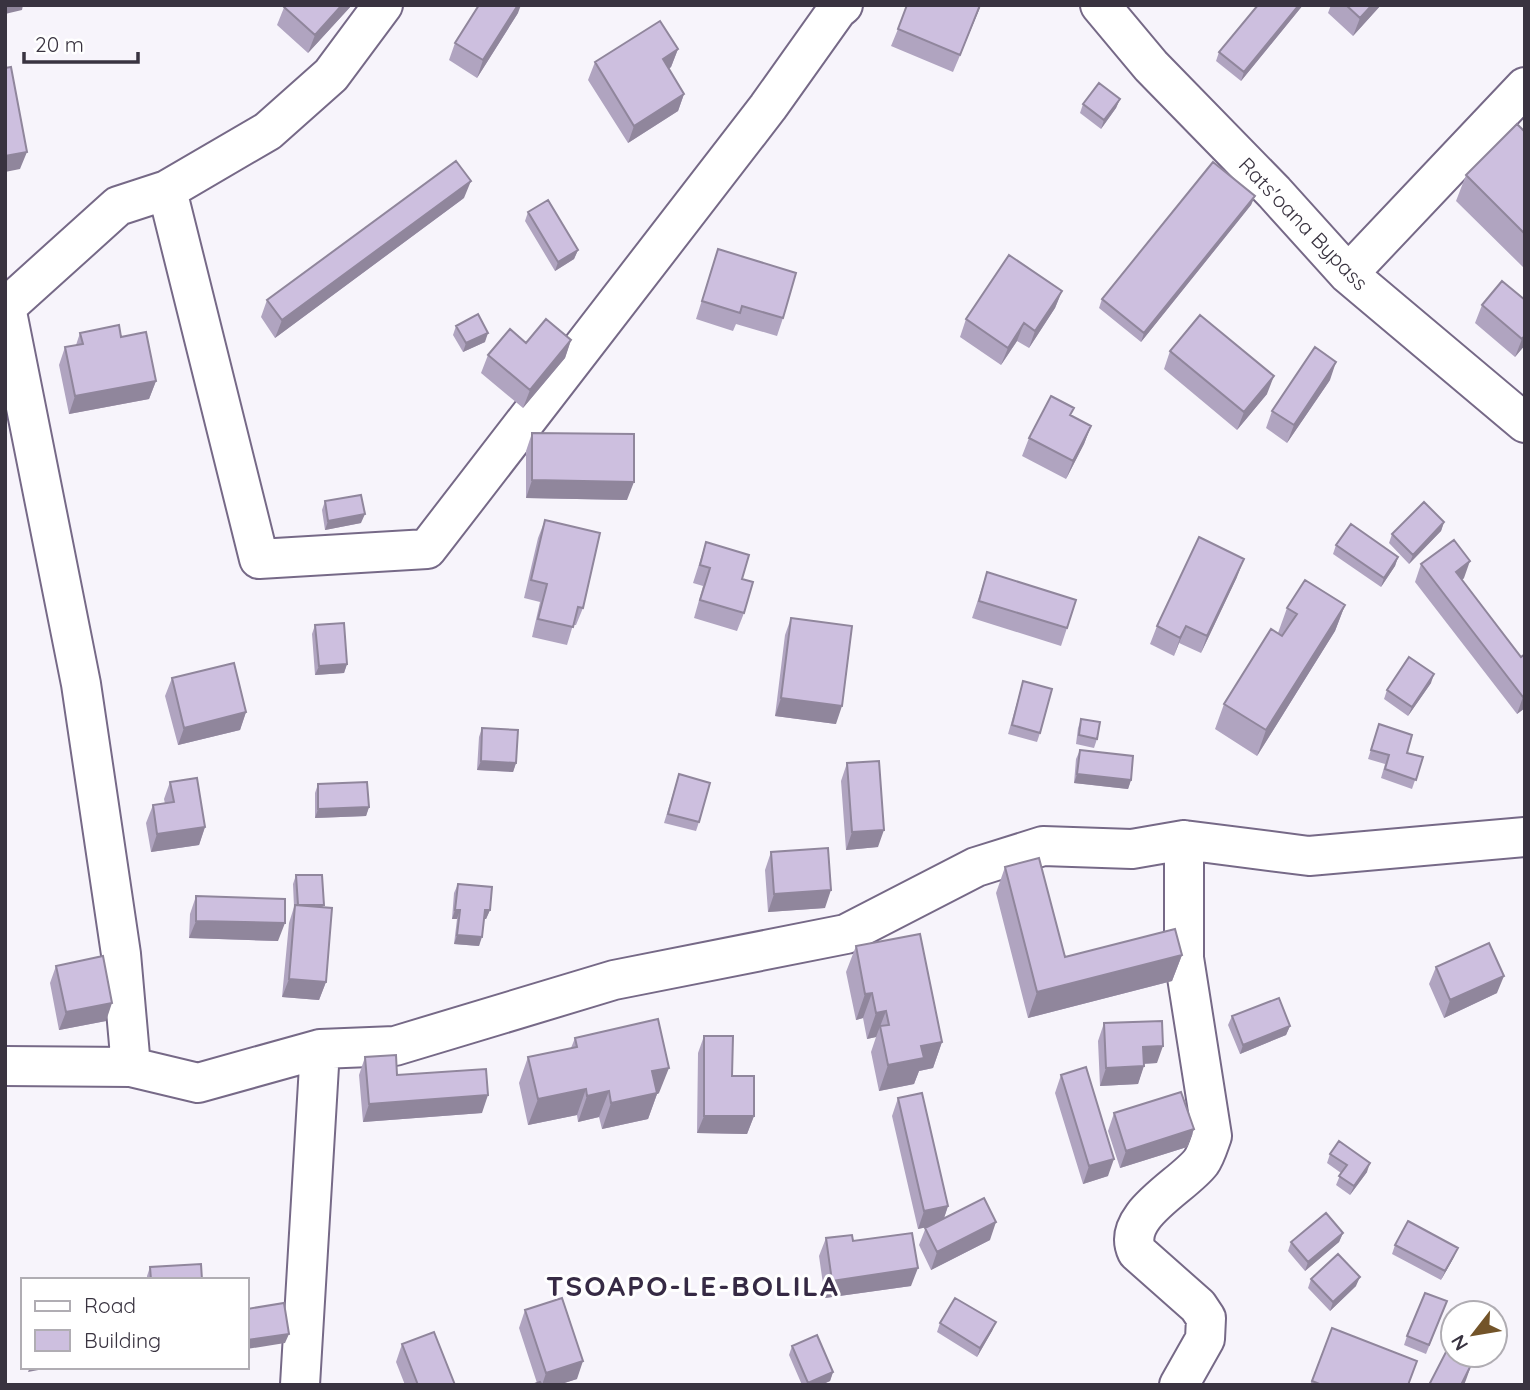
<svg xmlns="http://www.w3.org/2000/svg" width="1530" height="1390" viewBox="0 0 1530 1390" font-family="Quicksand,sans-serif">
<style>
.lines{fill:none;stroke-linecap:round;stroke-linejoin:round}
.minor-casing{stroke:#766987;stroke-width:42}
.minor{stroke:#fff;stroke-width:38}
.wall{fill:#b0a4c0}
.shaded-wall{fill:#90869c}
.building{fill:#cdbfdf;stroke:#90869c;stroke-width:2}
.labels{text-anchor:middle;stroke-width:6;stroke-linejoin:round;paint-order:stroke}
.street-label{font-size:21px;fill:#393340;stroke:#fff}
.district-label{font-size:28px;font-weight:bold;letter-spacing:2px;fill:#362a44;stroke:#fff}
</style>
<rect width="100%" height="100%" fill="#f7f4fb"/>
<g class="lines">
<defs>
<path id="minor" d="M1100,5L1151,66L1274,192L1348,274L1525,423
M167,190L259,559L427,549L768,107L837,10L843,5
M1348,274L1525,87
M6,307L81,684L121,954L131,1067
M5,308L118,206L167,190L268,131L331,75L383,5
M5,1066L131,1067L198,1083L320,1049L395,1046L614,980L846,934L976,867L1043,846L1132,849L1184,840L1309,856L1525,837
M300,1385L320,1049
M1179,1385L1205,1339L1206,1318L1198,1306L1137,1252C1120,1216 1183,1186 1201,1162C1206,1155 1209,1144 1212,1136L1184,958V840"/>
</defs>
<use href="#minor" class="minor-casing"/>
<use href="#minor" class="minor"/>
</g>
<path class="wall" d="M285,5H352L308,53L277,25Z
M981,5L953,72L891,46L898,29Z
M1258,5H1303L1241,81L1216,61L1219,52Z
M1331,5H1381L1353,36L1328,13Z
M518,13L477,78L449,60L455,43Z
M678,49L671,67L669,69L684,94L678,111L628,143L588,80L595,62Z
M1120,99L1116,108L1101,129L1080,113L1083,104Z
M1525,132V269L1456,201L1466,175Z
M1255,196L1251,205L1141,342L1099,308L1102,299Z
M464,198L275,338L261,317L267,300Z
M528,212L578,250L574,259L555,271L525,221Z
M718,249L783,318L777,336L736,324L733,331L696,319Z
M1062,291L1055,308L1029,348L1017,341L1001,365L960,337L966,319Z
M1525,300V345L1515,357L1475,323L1482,305Z
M456,326L485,342L463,352L453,335Z
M80,333L121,337L156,381L149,399L69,414L59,365L65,347L76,345Z
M571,340L565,358L523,408L481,373L488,355L526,343Z
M1170,351L1267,394L1237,430L1164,369Z
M1330,380L1287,443L1266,428L1272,411Z
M1071,416L1091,426L1084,444L1066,479L1022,456L1029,438Z
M532,433L627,500L526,498V451Z
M325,501L361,523L325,530L322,510Z
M545,520L583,608L576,625H573L567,645L532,637L540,602L524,598L538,538Z
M1444,522L1441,531L1409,564L1389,543L1392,534Z
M706,542L742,579L744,613L737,631L694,618L703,586L693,583Z
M1336,545L1398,557L1395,566L1381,587L1333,554Z
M1421,564L1464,578L1462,580L1521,657L1525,708L1517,714L1415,582Z
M987,572L1067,628L1061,646L972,618Z
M1237,577L1201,653L1179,643L1174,656L1150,644L1157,626Z
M1345,605L1335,631L1257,756L1215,729L1224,704L1278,633L1287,608Z
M791,618L836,724L775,716L785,635Z
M315,625L347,664L344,673L315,675L312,634Z
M172,678L246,712L240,730L178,745L165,696Z
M1023,681L1040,733L1037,742L1008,734Z
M1431,683L1408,716L1384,699L1387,690Z
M1081,719L1097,739L1094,748L1076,744L1078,728Z
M1379,724L1407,753L1423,757L1412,789L1381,778L1385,764L1368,759Z
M482,728L516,763L513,772L477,770L479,737Z
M1080,750L1131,780L1128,789L1074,783L1076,759Z
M847,763L878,847L846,850L841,781Z
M679,774L699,822L696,831L664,823Z
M170,782L205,827L199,845L151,852L146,823L153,805L165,804L164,799Z
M318,784L369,807L366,816L315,818V793Z
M771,852L825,908L768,912L765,870Z
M1005,867L1065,957L1182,955L1172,981L1028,1018L996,893Z
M296,875L323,907L326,982L319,1000L282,997L289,923L294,907L293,884Z
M458,884L490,910L486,919H484L479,946L454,944L457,919H452L454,893Z
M196,896L278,941L189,938L190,914Z
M856,946L942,1042L933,1068L919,1071L914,1084L879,1091L871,1052L876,1037L867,1039L863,1018L856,1020L846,972Z
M56,966L106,1021L59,1030L50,983Z
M1436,967L1497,993L1444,1018L1429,984Z
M1232,1016L1290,1026L1286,1035L1240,1054L1228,1025Z
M1104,1023L1157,1063L1144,1064L1138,1084L1100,1086L1098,1041Z
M704,1036L732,1076L754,1116L747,1134L697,1133L698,1053Z
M575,1038L659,1093L657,1094L648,1119L602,1129L599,1117L578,1122L577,1115L528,1125L519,1083L528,1057L571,1048Z
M365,1057L397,1075L482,1113L363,1122L359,1075Z
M1061,1075L1108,1176L1083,1184L1055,1093Z
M898,1098L948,1206L944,1218L990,1240L931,1270L919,1245L926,1227L918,1229L892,1116Z
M1114,1113L1194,1129L1187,1147L1120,1168L1108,1131Z
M1330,1154L1367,1172L1350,1195L1336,1185L1341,1173L1327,1163Z
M1343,1233L1339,1242L1305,1271L1288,1251L1291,1242Z
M826,1238L853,1241L911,1286L825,1298L819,1256Z
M1395,1245L1454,1257L1441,1280L1392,1254Z
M150,1267L202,1280H147V1276Z
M1311,1279L1356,1286L1330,1311L1308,1288Z
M1447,1301L1426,1354L1404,1345L1407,1336Z
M525,1310L577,1379L558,1385H532L537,1383L519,1328Z
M996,1322L992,1331L977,1357L937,1332L940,1323Z
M23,1325V1343L21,1331Z
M1332,1328L1408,1385H1310Z
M402,1344L455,1385H405L396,1362Z
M792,1346L833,1372L830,1381L821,1385H802L789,1355Z"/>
<path class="shaded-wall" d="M5,5H23L22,10L5,14Z
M342,5H352L308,53L315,35Z
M518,5H521L518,13L477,78L483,60Z
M980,5H981L953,72L960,55Z
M1299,5H1303L1241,81L1244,72Z
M1372,5H1381L1353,36L1360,18Z
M678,49L671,67L656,77L663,59Z
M684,94L678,111L628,143L634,126Z
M1120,99L1116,108L1101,129L1104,120Z
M27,152L20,169L5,172V156Z
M471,181L464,198L275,338L282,320Z
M1255,196L1251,205L1141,342L1144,333Z
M578,250L574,259L555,271L558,262Z
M1062,291L1055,308L1029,348L1035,331Z
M1024,323L1017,341L1001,365L1008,348Z
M488,333L485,342L463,352L466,343Z
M1525,335V345L1515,357L1522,339Z
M571,340L565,358L523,408L530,390Z
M1336,362L1330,380L1287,443L1294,425Z
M1274,376L1267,394L1237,430L1244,412Z
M156,381L149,399L69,414L75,396Z
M1091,426L1084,444L1066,479L1073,461Z
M532,480L634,482L627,500L526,498Z
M365,514L361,523L325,530L328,521Z
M1444,522L1441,531L1409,564L1413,555Z
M1398,557L1395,566L1381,587L1384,578Z
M1244,559L1237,577L1201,653L1207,636Z
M1470,561L1464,578L1449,590L1456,572Z
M1345,605L1335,631L1257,756L1266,730Z
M1186,626L1179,643L1174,656L1180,638Z
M347,664L344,673L315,675L319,666Z
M1434,674L1431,683L1408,716L1412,707Z
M1525,695V708L1517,714L1523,697Z
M781,698L842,706L836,724L775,716Z
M246,712L240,730L178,745L184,728Z
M481,761L516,763L513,772L477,770Z
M1077,774L1131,780L1128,789L1074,783Z
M369,807L366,816L315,818L318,809Z
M205,827L199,845L151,852L157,834Z
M884,830L878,847L846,850L852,832Z
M831,890L825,908L768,912L774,894Z
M455,910H460L457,919H452Z
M485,910H490L486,919H482Z
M196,921L285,923L278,941L189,938Z
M457,935L482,937L479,946L454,944Z
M1182,955L1172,981L1028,1018L1037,992Z
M1504,976L1497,993L1444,1018L1450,1000Z
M289,979L326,982L319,1000L282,997Z
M872,993L863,1018L856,1020L865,994Z
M112,1003L106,1021L59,1030L66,1012Z
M886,1011L876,1037L867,1039L876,1013Z
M1290,1026L1286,1035L1240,1054L1243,1045Z
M942,1042L933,1068L919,1071L914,1084L879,1091L888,1065L921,1046Z
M1163,1046L1157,1063L1137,1064L1143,1047Z
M1144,1066L1138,1084L1100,1086L1106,1068Z
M669,1068L659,1093L657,1094L648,1119L602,1129L611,1103L652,1071Z
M586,1089L577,1115L528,1125L538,1099Z
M609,1091L599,1117L578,1122L587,1096Z
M488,1095L482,1113L363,1122L369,1104Z
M704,1116H754L747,1134L697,1133Z
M1194,1129L1187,1147L1120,1168L1126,1151Z
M1114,1159L1108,1176L1083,1184L1089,1166Z
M1370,1163L1367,1172L1350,1195L1354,1186Z
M948,1206L942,1224L918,1229L924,1211Z
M996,1222L990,1240L931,1270L937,1252Z
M1343,1233L1339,1242L1305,1271L1308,1262Z
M1458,1248L1454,1257L1441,1280L1445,1271Z
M918,1268L911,1286L825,1298L832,1281Z
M1360,1277L1356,1286L1330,1311L1333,1302Z
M996,1322L992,1331L977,1357L980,1348Z
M289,1334L285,1343L247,1349V1340Z
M583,1361L577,1379L558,1385H542L546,1373Z
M1472,1363L1466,1380L1464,1385H1461Z
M30,1367H54L28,1372Z
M833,1372L830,1381L821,1385H807L808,1383Z"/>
<path class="building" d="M285,5H342L315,35L284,7Z
M479,5H518L483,60L455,43Z
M907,5H980L960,55L898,29Z
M1258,5H1299L1244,72L1219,52Z
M1346,5H1372L1360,18Z
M660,21L678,49L663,59L684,94L634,126L595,62Z
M11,67L27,152L5,156V68Z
M1099,83L1120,99L1104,120L1083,104Z
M1517,124L1525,132V234L1466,175Z
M456,161L471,181L282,320L267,300Z
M1213,162L1255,196L1144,333L1102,299Z
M548,200L578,250L558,262L528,212Z
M718,249L796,273L783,318L742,306L740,313L702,301Z
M1009,255L1062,291L1035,331L1024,323L1008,348L966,319Z
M1502,281L1525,300V335L1522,339L1482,305Z
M478,314L488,333L466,343L456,326Z
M1200,315L1274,376L1244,412L1170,351Z
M546,319L571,340L530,390L488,355L510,329L526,343Z
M119,325L121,337L146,332L156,381L75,396L65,347L83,344L80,333Z
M1315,347L1336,362L1294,425L1272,411Z
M1051,396L1074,408L1070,415L1091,426L1073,461L1029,438Z
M532,433L634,434V482L532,480Z
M361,495L365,514L328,521L325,501Z
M1424,502L1444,522L1413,555L1392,534Z
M545,520L600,533L583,608L578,607L573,627L538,619L547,584L531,580Z
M1351,524L1398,557L1384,578L1336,545Z
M1199,537L1244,559L1207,636L1186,626L1180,638L1157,626Z
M1454,540L1470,561L1456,572L1521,657L1525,654V695L1523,697L1421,564Z
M706,542L749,555L742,579L753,582L744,613L700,600L710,568L700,565Z
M987,572L1076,600L1067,628L979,601Z
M1305,580L1345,605L1266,730L1224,704L1271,629L1282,636L1297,614L1287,608Z
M791,618L852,626L842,706L781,698Z
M344,623L347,664L319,666L315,625Z
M1409,657L1434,674L1412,707L1387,690Z
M234,663L246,712L184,728L172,678Z
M1023,681L1052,689L1040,733L1012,725Z
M1081,719L1100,722L1097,739L1079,735Z
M1379,724L1412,735L1407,753L1423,757L1416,780L1385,769L1389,755L1371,750Z
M482,728L518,730L516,763L481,761Z
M1080,750L1133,756L1131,780L1077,774Z
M879,761L884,830L852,832L847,763Z
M679,774L710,783L699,822L668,814Z
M197,778L205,827L157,834L153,805L174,802L170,782Z
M367,782L369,807L318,809V784Z
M828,848L831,890L774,894L771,852Z
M1039,858L1065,957L1175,929L1182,955L1037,992L1005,867Z
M296,875H322L324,905H298Z
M458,884L492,887L490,910H485L482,937L457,935L460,910H455Z
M196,896L285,899V923L196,921Z
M295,905L332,908L326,982L289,979Z
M920,934L942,1042L921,1046L924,1058L888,1065L880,1026L889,1025L886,1011L876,1013L872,993L865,994L856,946Z
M1489,943L1504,976L1450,1000L1436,967Z
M103,956L112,1003L66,1012L56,966Z
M1279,998L1290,1026L1243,1045L1232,1016Z
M658,1019L669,1068L652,1071L657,1093L611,1103L609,1091L587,1096L586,1089L538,1099L528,1057L577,1047L575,1038Z
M1162,1021L1163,1046L1143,1047L1144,1066L1106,1068L1104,1023Z
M704,1036H733L732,1076H754V1116H704Z
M396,1055L397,1075L486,1069L488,1095L369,1104L365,1057Z
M1086,1067L1114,1159L1089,1166L1061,1075Z
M1181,1092L1194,1129L1126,1151L1114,1113Z
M922,1093L948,1206L924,1211L898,1098Z
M1339,1141L1370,1163L1354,1186L1339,1176L1347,1165L1330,1154Z
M984,1198L996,1222L937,1252L925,1228Z
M1326,1213L1343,1233L1308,1262L1291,1242Z
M1408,1221L1458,1248L1445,1271L1395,1245Z
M912,1233L918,1268L832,1281L826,1238L852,1235L853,1241Z
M1338,1254L1360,1277L1333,1302L1311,1279Z
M201,1264L202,1280H151L150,1267Z
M1425,1293L1447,1301L1429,1345L1407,1336Z
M562,1298L583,1361L546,1373L525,1310Z
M955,1298L996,1322L980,1348L940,1323Z
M284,1303L289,1334L247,1340V1309Z
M1332,1328L1417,1361L1408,1385H1322L1312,1381Z
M434,1332L455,1385H418L402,1344Z
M817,1335L833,1372L808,1383L792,1346Z
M1447,1350L1453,1353V1355H1457L1472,1363L1461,1385H1429Z
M540,1382L542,1385H532Z"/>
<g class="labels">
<g class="street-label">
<text transform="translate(1303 224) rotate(46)" y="7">Rats'oana Bypass</text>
</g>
<g class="district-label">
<text x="693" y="1296">TSOAPO-LE-BOLILA</text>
</g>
</g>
<rect width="1530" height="1390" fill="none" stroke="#393340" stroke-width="14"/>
<rect x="21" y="1278" width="228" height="91" fill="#ffffff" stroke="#b0adb3" stroke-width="2"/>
<rect x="35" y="1301" width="35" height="10" fill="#ffffff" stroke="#b0adb3" stroke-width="2"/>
<text x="84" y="1313" font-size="21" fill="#393340">Road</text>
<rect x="35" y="1330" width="35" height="21" fill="#cdbfdf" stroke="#b0adb3" stroke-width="2"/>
<text x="84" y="1348" font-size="21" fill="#393340">Building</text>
<g transform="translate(1474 1334) rotate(239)"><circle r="33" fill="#ffffff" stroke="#b0adb3" stroke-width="2"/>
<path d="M0-5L12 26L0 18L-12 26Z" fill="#735429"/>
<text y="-10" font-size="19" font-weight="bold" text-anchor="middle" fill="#393340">N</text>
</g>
<path d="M24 52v10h114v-10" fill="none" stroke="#393340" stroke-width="3.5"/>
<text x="35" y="52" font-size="21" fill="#393340" stroke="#ffffff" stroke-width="5" paint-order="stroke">20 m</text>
</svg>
